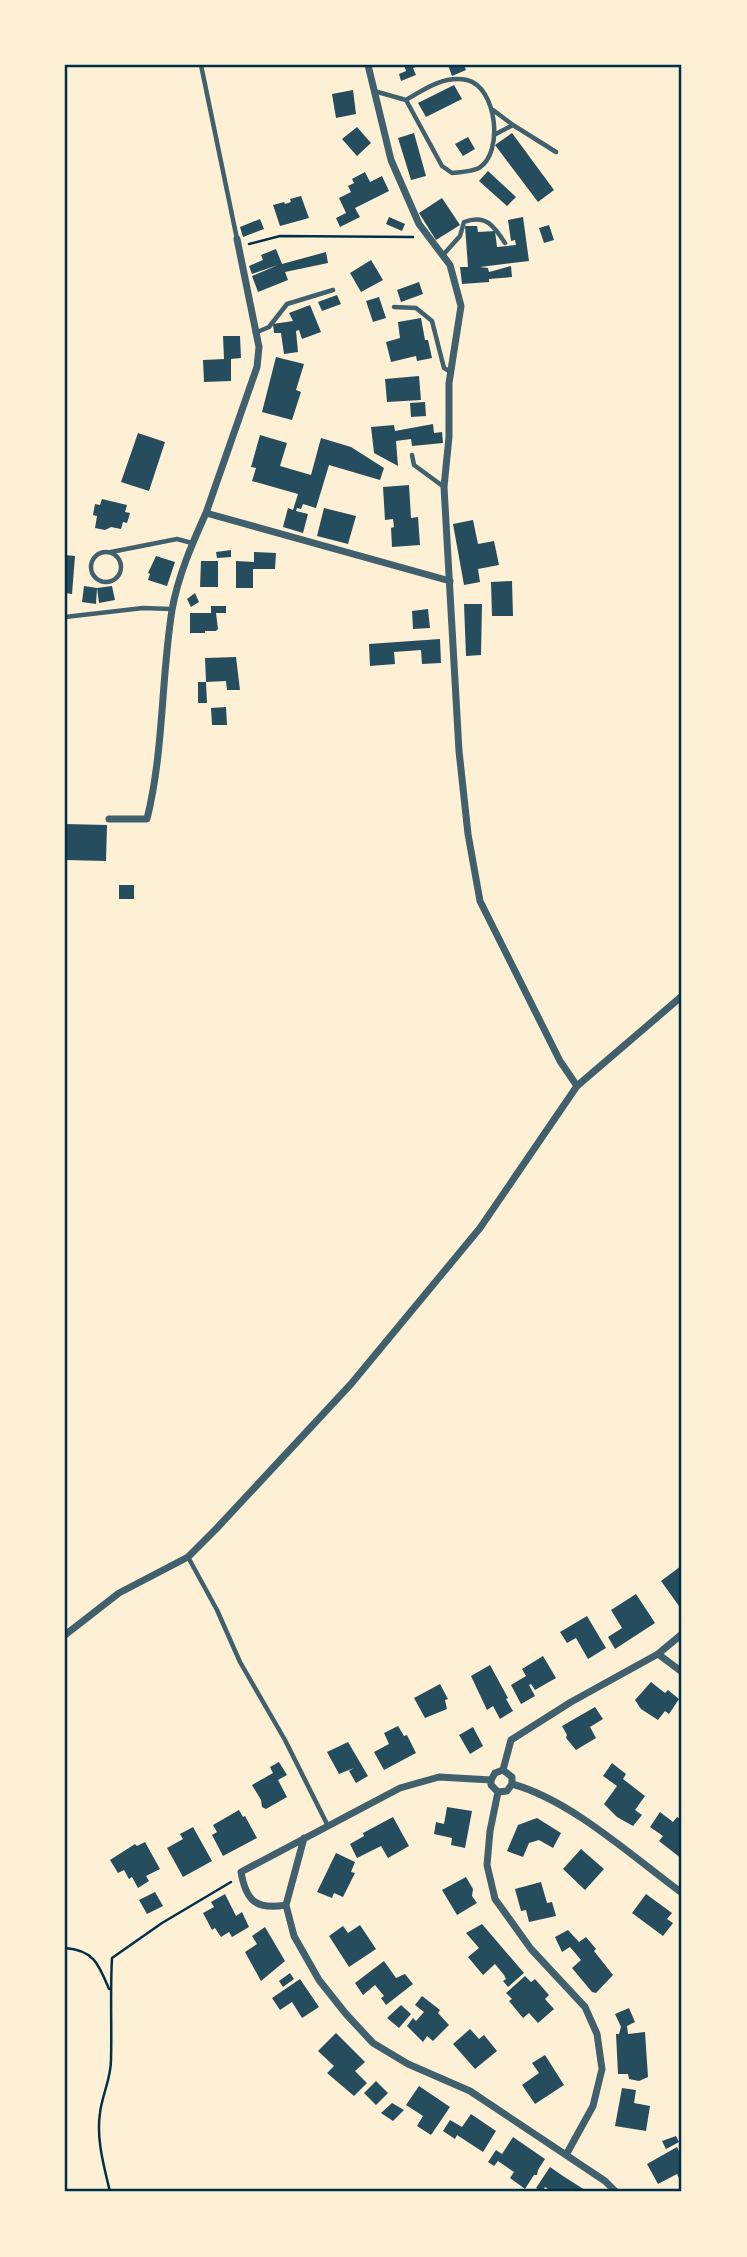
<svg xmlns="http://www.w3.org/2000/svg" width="747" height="2257" viewBox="0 0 747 2257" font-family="'Fira Sans',sans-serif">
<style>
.building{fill:#264d5e}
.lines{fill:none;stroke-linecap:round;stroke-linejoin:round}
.path{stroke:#003049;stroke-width:2.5}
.service{stroke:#3f606c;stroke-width:4.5}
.minor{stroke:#3f606c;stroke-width:7}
.neatline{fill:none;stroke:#003049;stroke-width:2.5}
</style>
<rect width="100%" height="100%" fill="#fdf0d5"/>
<path class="building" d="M404,65H421L413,68L416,75L401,81L399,74L406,71Z
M448,65H464L466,70L452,76Z
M454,85L462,99L426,117L418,103Z
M353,90L356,114L336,118L332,94Z
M357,127L371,143L357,156L342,139Z
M414,133L426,176L411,180L398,138Z
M512,133L554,190L538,202L495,145Z
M468,137L475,149L463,156L455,144Z
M488,171L516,197L507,206L479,181Z
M365,172L370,182L382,176L389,191L355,208L360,217L340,227L336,218L346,213L339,198L351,192L348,186L354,183L352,179Z
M301,196L309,218L280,226L273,205L284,202L285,204L291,202L290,199Z
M442,198L460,225L436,240L419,213Z
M389,217L405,224L402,231L386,224Z
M523,217L529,261L480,267L488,268L489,272L511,266L512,277L489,279V282L462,284L460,267H468L465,226H477L478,232L495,231L497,247L516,245L515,240L511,241L508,220Z
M260,219L264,229L243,237L240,227Z
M549,225L554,240L544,243L539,228Z
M276,249L282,264L326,252L328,263L285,272L288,280L258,292L252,276L278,265L252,274L249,266L263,260L261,255Z
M371,260L383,280L361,292L350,273Z
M419,282L423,294L401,302L397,290Z
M337,295L341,304L322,311L318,302Z
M379,297L386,318L373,322L366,301Z
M310,305L321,332L302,339L299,330L296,331L298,352L284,354L281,333H274L273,324L293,321L289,313Z
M421,318L425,340H428L432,358L417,361L416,356L391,362L386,342L400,338L398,322Z
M223,336H240L241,358L231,359V381L204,382L203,360L224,359Z
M276,357L304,364L296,390L301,392L292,420L262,412Z
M419,376L421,400L387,402L385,379Z
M425,402L426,416L411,417L410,403Z
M433,424L434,433L442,432L443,443L412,446L411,439L396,441L398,466L374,453L371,427L394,425L395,431Z
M138,433L165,442L149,491L121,482Z
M260,435L287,443L280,466L311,475L321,438L351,447L384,468L380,480L329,465L316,508L303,504L301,509L297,508L296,511L308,514L303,533L283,527L288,508L293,510L298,494L252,481L256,468L251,467Z
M409,485L411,518L418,517L420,545L392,547L391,528L394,527L393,519L385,520L383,487Z
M102,499L127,505L125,512L130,513L127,523L123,522L121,529L111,527L105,530L95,528L97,516L93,515L95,504L100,505Z
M324,508L356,516L348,544L317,536Z
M473,520L478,544L494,541L499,565L478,569L480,582L464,585L453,524Z
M231,550V557L217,558L216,552Z
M254,552L276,553L275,569H253V588H236V561L254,562Z
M65,555L75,556L72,594L65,593Z
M156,556L175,562L167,586L148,580L150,574L148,573Z
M201,561H218V587H200Z
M512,581L513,616H492L491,582Z
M84,586L97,588L112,586L115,600L99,603L97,588L96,604L82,602Z
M195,593L199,602L191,607L187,599Z
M464,604H482L481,655L466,656Z
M211,606H226V613H216L218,629L216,631H205V633H190V613H211Z
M428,609L430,628L413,629L412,611Z
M440,639L441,663L422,664L421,650L394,652L395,664L370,666L369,644Z
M236,657L240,690H227L226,681L206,682L207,703H198V682H206L205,658Z
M226,707L227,725H212L211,708Z
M65,824L107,825L106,861L65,860Z
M119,885H134V899H119Z
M681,1566L682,1604L679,1606L661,1581Z
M636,1594L655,1623L615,1649L608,1637L622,1628L611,1610Z
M587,1616L606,1648L588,1659L576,1638L567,1643L560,1632Z
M543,1656L556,1678L535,1690L531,1684L529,1685L535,1696L521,1704L511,1685L526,1676L522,1669Z
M490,1665L508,1698L506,1699L513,1711L500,1719L493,1706L487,1710L471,1676Z
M651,1682L665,1693L668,1690L679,1699L669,1714L665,1711L658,1720L641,1709L635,1700Z
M440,1684L448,1699L445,1700L447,1709L425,1718L414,1698Z
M595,1707L603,1719L590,1727L596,1738L576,1750L566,1738L567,1735L562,1726Z
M398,1726L404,1736L407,1735L416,1753L384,1770L374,1752L389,1744L384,1733Z
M473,1727L483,1746L470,1754L459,1735Z
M348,1742L368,1776L356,1783L349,1771L354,1768L339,1774L327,1752Z
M279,1762L287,1775L278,1780L287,1797L266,1809L262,1807L261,1800L252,1785L273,1773L270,1767Z
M612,1763L626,1774L623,1779L645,1796L635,1810L642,1815L633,1826L617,1817L604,1804L617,1786L603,1776Z
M447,1807L472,1811L465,1848L451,1845L452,1838L434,1834L436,1822L444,1824Z
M239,1810L243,1817L245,1816L257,1838L223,1856L212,1835L217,1832L213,1825Z
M660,1812L673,1822L677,1817L682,1820V1859L659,1841L663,1836L650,1827Z
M393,1817L409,1846L388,1858L381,1846L357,1858L350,1844L364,1836L363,1833Z
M537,1818L561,1833L553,1848L539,1840L529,1843L523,1857L507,1851L518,1825Z
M193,1827L212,1861L183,1877L167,1848L183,1839L180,1834Z
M145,1842L160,1869L146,1876L149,1881L138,1888L132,1877L129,1879L124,1870L118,1873L110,1860L135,1844L137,1846Z
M581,1849L604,1869L585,1890L563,1869Z
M336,1853L355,1862L351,1872L355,1873L343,1897L334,1893L332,1898L317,1892Z
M466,1877L473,1889L472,1896L477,1903L457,1915L442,1890Z
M541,1882L547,1903L552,1902L556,1916L529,1922L526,1910L521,1911L515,1889Z
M155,1892L163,1906L147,1914L139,1900Z
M225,1894L236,1916L242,1912L249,1927L232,1937L229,1932L221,1937L215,1928L212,1930L203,1913L214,1907L211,1902Z
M646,1894L672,1913L667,1919L673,1923L663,1936L632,1913Z
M482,1924L524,1973L508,1987L503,1981L506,1979L504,1975L495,1964L483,1975L468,1957L479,1948L466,1933Z
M360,1925L376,1949L349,1967L329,1936L343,1926L348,1933Z
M265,1927L285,1961L261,1981L245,1952L257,1944L252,1936Z
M568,1930L579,1942L586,1937L596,1949L594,1951L613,1975L596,1993L592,1992L572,1968L581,1960L570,1947L562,1952L555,1937Z
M384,1961L396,1978L405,1974L413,1984L386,2005L381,1998L384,1996L375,1985L363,1995L355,1983Z
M290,1973L294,1979L283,1987L279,1981Z
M525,1976L531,1982L535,1979L549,1995L545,1999L554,2009L538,2023L529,2013L523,2018L509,2001L512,1999L506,1993Z
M300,1979L319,2007L302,2018L292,2002L280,2010L272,1998Z
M422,1996L440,2010L438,2013L449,2025L433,2041L427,2036L423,2042L407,2026L413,2018L416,2021L424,2012L415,2005Z
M401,2005L411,2014L399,2028L387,2018Z
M629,2008L635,2022L627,2026L628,2034L645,2032L648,2077L639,2081L629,2079L628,2074H618L616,2034H619L621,2027L615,2014Z
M470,2029L479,2039L484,2035L497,2051L475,2069L453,2044Z
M336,2033L365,2062L355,2071L367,2083L354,2096L327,2073L334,2066L318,2051Z
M545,2055L564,2085L535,2104L522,2085L539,2073L532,2063Z
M376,2081L388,2093L376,2105L364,2093Z
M419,2086L450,2107L431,2135L417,2126L423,2116L406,2105Z
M622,2088L636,2090L634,2103L650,2106L646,2131L615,2126Z
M392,2103L404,2110L393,2121L381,2113Z
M471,2114L496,2131L483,2152L457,2135L455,2139L443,2131L450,2120L462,2127Z
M676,2136L679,2142L666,2149L662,2141Z
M513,2137L545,2159L538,2170L537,2175H534L525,2189L510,2178L514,2172L498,2161L494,2166L488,2162L496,2150L502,2154Z
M677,2147L682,2157V2184L677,2174L658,2184L647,2164Z
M550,2167L563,2176L588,2192H553L545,2187L542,2192L536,2188Z"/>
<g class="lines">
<path class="path" d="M249,244L280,236L413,237
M65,1948C94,1950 99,1965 109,1989
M110,2192C104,2166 96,2139 100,2113C102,2095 111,2079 111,2060C112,2026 110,1992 112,1958L162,1923L231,1882"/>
<path class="service" d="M201,65L237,239
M374,91L406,100L442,166L452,173C460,172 471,172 479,168C504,153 497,87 467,80C445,75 424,89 406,100
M493,110L513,125L494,135
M513,125L556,152
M443,255L460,236L464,222C486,214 494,226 505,243
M394,307L416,308L432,321L444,368L451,372
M255,333L269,327L287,304L333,290
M412,455L414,465L444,487
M111,552L177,539L192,543
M91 567a15 15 0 1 1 30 0a15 15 0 1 1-30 0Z
M65,617L143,608L171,609
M188,1557L217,1610L240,1662L285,1740L328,1826"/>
<path class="minor" d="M368,65L391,160L419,224L450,265L461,306L449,383V437L444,487L459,751L468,834L480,901L560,1061L577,1086
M237,239L259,347L257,367L206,513L450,581
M109,819H147C164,750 161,679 172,610C178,576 192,544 206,513
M65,1635L119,1593L188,1557L217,1528L351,1384L480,1228L577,1086L682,996
M658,1654L682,1672
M503,1770L511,1740L571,1702L658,1654L682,1634
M491,1780L495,1773L503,1770L512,1777V1784
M491,1780V1785L498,1792L507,1791L512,1784
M512,1784C571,1800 633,1857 682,1893
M498,1792L490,1831L487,1865L495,1899L531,1949L585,2007L597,2034L602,2069L593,2106L566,2155
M286,1905L294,1936L319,1980L346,2014L373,2043L408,2064L470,2091L605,2181L616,2192
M286,1905C256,1910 246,1901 241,1872L400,1788L439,1777L491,1780
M286,1905L304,1838"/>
</g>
<rect width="747" height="2257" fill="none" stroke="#fdf0d5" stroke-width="133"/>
<rect x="66" y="66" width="614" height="2124" class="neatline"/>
</svg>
